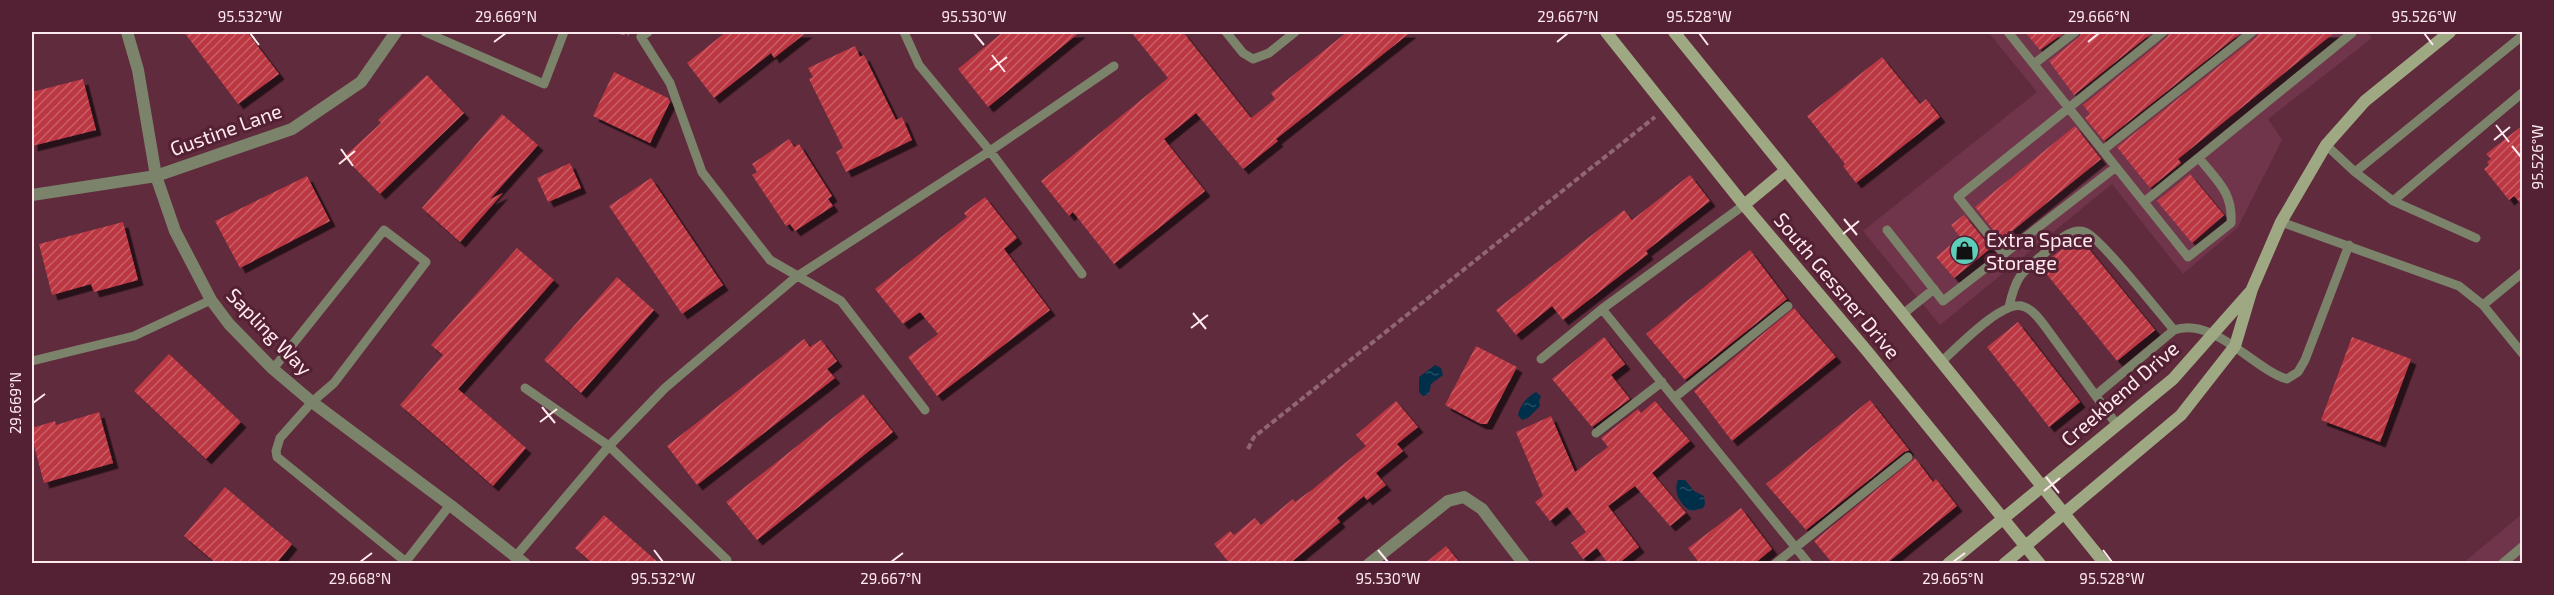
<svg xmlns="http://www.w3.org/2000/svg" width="2554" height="595" viewBox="0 0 2554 595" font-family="'Exo 2',sans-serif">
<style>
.built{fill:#70354a}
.water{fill:url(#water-ripples)}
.building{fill:url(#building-hatch);filter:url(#shadow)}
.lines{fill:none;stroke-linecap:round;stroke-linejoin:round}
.path{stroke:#916674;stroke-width:4;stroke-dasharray:6 3;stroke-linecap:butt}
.lane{stroke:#7c836b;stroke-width:9}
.street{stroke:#7c836b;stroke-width:12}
.secondary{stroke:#9ea882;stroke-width:12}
.ticks{fill:none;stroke:#fee9ef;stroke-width:2}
.labels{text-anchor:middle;stroke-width:6;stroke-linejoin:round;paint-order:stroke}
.street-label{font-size:20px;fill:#fee9ef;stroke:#542033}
.poi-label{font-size:20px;fill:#fee9ef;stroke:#542033;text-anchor:start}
.neatline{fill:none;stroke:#fee9ef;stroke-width:2}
.ticks-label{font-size:15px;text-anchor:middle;fill:#fee9ef}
</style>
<defs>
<pattern id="water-ripples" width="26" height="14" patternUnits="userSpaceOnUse" patternTransform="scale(1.5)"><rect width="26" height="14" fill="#002f49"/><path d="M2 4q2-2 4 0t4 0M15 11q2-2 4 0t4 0" fill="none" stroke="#264d64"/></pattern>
<pattern id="building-hatch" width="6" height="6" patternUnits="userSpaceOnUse" patternTransform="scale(1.5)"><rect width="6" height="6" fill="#bb3743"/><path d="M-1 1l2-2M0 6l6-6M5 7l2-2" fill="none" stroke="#c95e68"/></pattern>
<filter id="shadow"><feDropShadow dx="5.5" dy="5.5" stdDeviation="0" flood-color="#0009"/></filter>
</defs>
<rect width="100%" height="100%" fill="#602b3d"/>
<path class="built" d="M1988,32H2367L2372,38L2268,119L2282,140L2238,227L2183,274L2112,184L1940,325L1863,231L2037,92Z
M2522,514V563H2463Z"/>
<path class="water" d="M1435,365L1441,368L1443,375L1431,384L1429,394L1423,396L1419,392V377Z
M1536,392L1541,396L1539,401L1540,406L1528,418L1522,420L1518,415C1520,405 1527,397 1536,392Z
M1678,480H1685L1694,491L1704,496L1705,504L1703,508L1691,511C1680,505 1673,492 1678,480Z"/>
<path class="building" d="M184,32H247L279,74L238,104Z
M726,32H807L774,58L771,53L714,98L687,63Z
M1003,32H1080L988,107L958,69Z
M1131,32H1183L1251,118L1275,99L1271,93L1347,32H1411L1276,139L1278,141L1243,169L1196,113L1164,139L1205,191L1114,264L1073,212L1069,216L1041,181L1168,78Z
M2025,32H2065L2040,50Z
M2082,32H2153L2074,95L2049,61L2079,37Z
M2170,32H2242L2104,141L2085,118L2090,114L2083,105L2167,37Z
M2259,32H2335L2178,159L2181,163L2150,188L2117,147L2256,37Z
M855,46L860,57L864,55L896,120L902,117L912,140L846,172L836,152L843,148L809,79L813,77L808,68Z
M1882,57L1920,104L1926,99L1940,117L1856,183L1843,166L1845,164L1807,116Z
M614,72L668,98L670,102L650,143L593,116Z
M427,75L464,113L380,194L344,157L381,123L378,120Z
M83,79L96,130L32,146V92Z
M502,114L538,145L490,199L503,193L460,242L422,208Z
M2523,125V206L2514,196L2509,200L2484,169L2489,165L2487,162L2491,159L2486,154Z
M2075,126L2101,159L2001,240L1975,207Z
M789,139L794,147L799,144L832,196L828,199L833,206L795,231L790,224L786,226L752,175L757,172L752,164Z
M570,163L581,188L548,202L537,178Z
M2190,174L2224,215L2192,243L2157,201Z
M1690,175L1710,201L1646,251L1648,254L1626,271L1563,320L1552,306L1516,335L1496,310L1624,210L1632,220Z
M307,176L330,221L240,268L215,221Z
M651,178L723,285L682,314L609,206Z
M985,197L1017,238L1004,249L1050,310L937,396L908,357L938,334L920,312L903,324L875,289L967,217L964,213Z
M1964,215L1991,248L1954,278L1936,257L1960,237L1951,225Z
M123,222L138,280L94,292L91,284L52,295L39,244Z
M2076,238H2080L2155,330L2117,361L2040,266Z
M517,248L554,280L458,389L526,448L493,486L400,405L443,355L431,345Z
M1750,250L1787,299L1685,380L1646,334Z
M617,277L654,310L581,393L544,360Z
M1794,308L1836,357L1732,441L1694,391Z
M2018,322L2080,402L2049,427L1987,347Z
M1604,337L1625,364L1611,375L1630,399L1592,427L1552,379Z
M2352,337L2411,359L2380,442L2321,420Z
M804,339L810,347L821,340L837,361L827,369L835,378L697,485L667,446Z
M1476,346L1517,367L1487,424H1481L1445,405Z
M169,354L241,422L206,459L134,391Z
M863,394L893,432L757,540L726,502Z
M1870,400L1909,450L1904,452L1806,530L1766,484Z
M1396,401L1418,427L1397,444L1403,451L1376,473L1386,485L1367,500L1364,496L1337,518L1340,522L1289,564H1230L1214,544L1230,531L1234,535L1255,518L1261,525L1293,499L1295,502L1313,489L1366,446L1356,435Z
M1655,401L1690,441L1652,473L1686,513L1670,526L1635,486L1608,506L1639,547L1618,564H1608L1597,548L1583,559L1571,543L1586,532L1567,507L1550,521L1535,502L1543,496L1516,432L1551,416L1575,472L1608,447L1601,438L1638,409L1641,413Z
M99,412L113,463L44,483L32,438V428L55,421L56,425Z
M1915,458L1933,482L1936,479L1957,506L1886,564H1833L1814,541Z
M225,487L292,544L276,564H217L184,536Z
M1741,508L1772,549L1754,564H1700L1688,548Z
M604,515L660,564H593L575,548Z
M1446,546L1461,564H1424Z"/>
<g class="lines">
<path class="path" d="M619,32L629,34
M1248,449L1254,437L1655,117"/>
<path class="lane" d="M425,32L544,84L564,32
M648,32L641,37L670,83L702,172L770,260L841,301L925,410
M904,32L919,65L990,151L1082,274
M1226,32L1243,53L1253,59L1269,53L1295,32
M2008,32L2188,257L2231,223C2233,192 2217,181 2199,158
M2034,64L2075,32
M2326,145L2355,172L2393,201L2476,238
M2103,150L2252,32
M2355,172L2522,36
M2393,201L2522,93
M2144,202L2352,33L2351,32
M2281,222L2459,286L2483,305L2522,353
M1887,230L1943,301L2116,167
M2004,254L1958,197L2163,32
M2483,305L2522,273
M2009,307C2016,275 2022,272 2046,252C2056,243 2070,227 2085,232C2099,236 2161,315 2174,330
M1602,309L1809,564
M1903,314L1934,289
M1541,359L1602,309L1744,205
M32,361L134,336L211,300
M1941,362C1957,348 2001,301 2022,306C2033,309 2041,321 2047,329L2117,425
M273,369L384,230L426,262L334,383L312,402L280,438L276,451L277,457L406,562
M525,388L609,446L727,560
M2096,395L2174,330C2214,316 2253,369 2287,379L2298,372L2305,360L2349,245
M1674,398L1788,306
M1596,433L1662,382
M516,556L609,446L665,388L796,277L990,151L1114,66
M404,564L450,505
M1775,564L1908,457
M2502,564L2522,547"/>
<path class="street" d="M127,32L138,70L156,176L175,231L211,300L229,324L273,369L312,402L450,505L525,564
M32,195L156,176L292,129L361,82L396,32
M1369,564L1448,501L1464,497L1482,509L1524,564"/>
<path class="secondary" d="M1606,32L1744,205L1867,351L2040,564
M1674,32L2105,564
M1744,205L1785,171
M1948,564L2173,379L2250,292
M2004,564L2181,415L2235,346L2252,289L2281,222L2326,145L2365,101L2450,32"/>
</g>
<path class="ticks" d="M250,33L259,45M974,33L984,45M1699,33L1708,45M2424,33L2433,45M494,42L506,33M1557,42L1568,33M2088,42L2099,33M992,55L1005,72M990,70L1007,57M2496,125L2509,142M2494,140L2510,127M2512,146L2521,157M341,149L353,166M339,164L355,151M1844,219L1857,235M1843,234L1859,221M1193,313L1206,329M1191,328L1208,315M33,403L45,394M542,407L555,423M540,422L557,409M2046,477L2059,493M2044,491L2060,478M654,550L663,562M1378,550L1388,562M2103,550L2112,562M360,562L372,553M891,562L903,553M1953,562L1965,553"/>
<defs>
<symbol id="shop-disc" viewBox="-11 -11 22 22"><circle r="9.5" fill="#5cceba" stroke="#542033"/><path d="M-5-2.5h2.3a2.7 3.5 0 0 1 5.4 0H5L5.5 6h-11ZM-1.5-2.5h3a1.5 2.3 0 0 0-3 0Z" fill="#111"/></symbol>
</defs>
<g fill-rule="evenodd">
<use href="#shop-disc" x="1948" y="234" width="33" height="33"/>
</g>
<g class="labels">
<g class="street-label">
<text transform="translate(226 130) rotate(-20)" y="7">Gustine Lane</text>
<text transform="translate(1837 286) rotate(50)" y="7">South Gessner Drive</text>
<text transform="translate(269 332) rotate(46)" y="7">Sapling Way</text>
<text transform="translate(2120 394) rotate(-41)" y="7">Creekbend Drive</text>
</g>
<g class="poi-label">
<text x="1986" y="247">Extra Space<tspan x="1986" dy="23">Storage</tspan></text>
</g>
</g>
<rect width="2554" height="595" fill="none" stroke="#542033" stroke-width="66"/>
<rect x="33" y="33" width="2488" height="529" class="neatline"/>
<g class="ticks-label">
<text x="250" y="22">95.532°W</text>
<text x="506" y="22">29.669°N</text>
<text x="974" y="22">95.530°W</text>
<text x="1568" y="22">29.667°N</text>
<text x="1699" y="22">95.528°W</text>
<text x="2099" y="22">29.666°N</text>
<text x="2424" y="22">95.526°W</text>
<text transform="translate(2538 157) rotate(-90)" y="5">95.526°W</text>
<text transform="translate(16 403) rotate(-90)" y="5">29.669°N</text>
<text x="360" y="584">29.668°N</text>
<text x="663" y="584">95.532°W</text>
<text x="891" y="584">29.667°N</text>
<text x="1388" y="584">95.530°W</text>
<text x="1953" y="584">29.665°N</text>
<text x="2112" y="584">95.528°W</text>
</g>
</svg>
